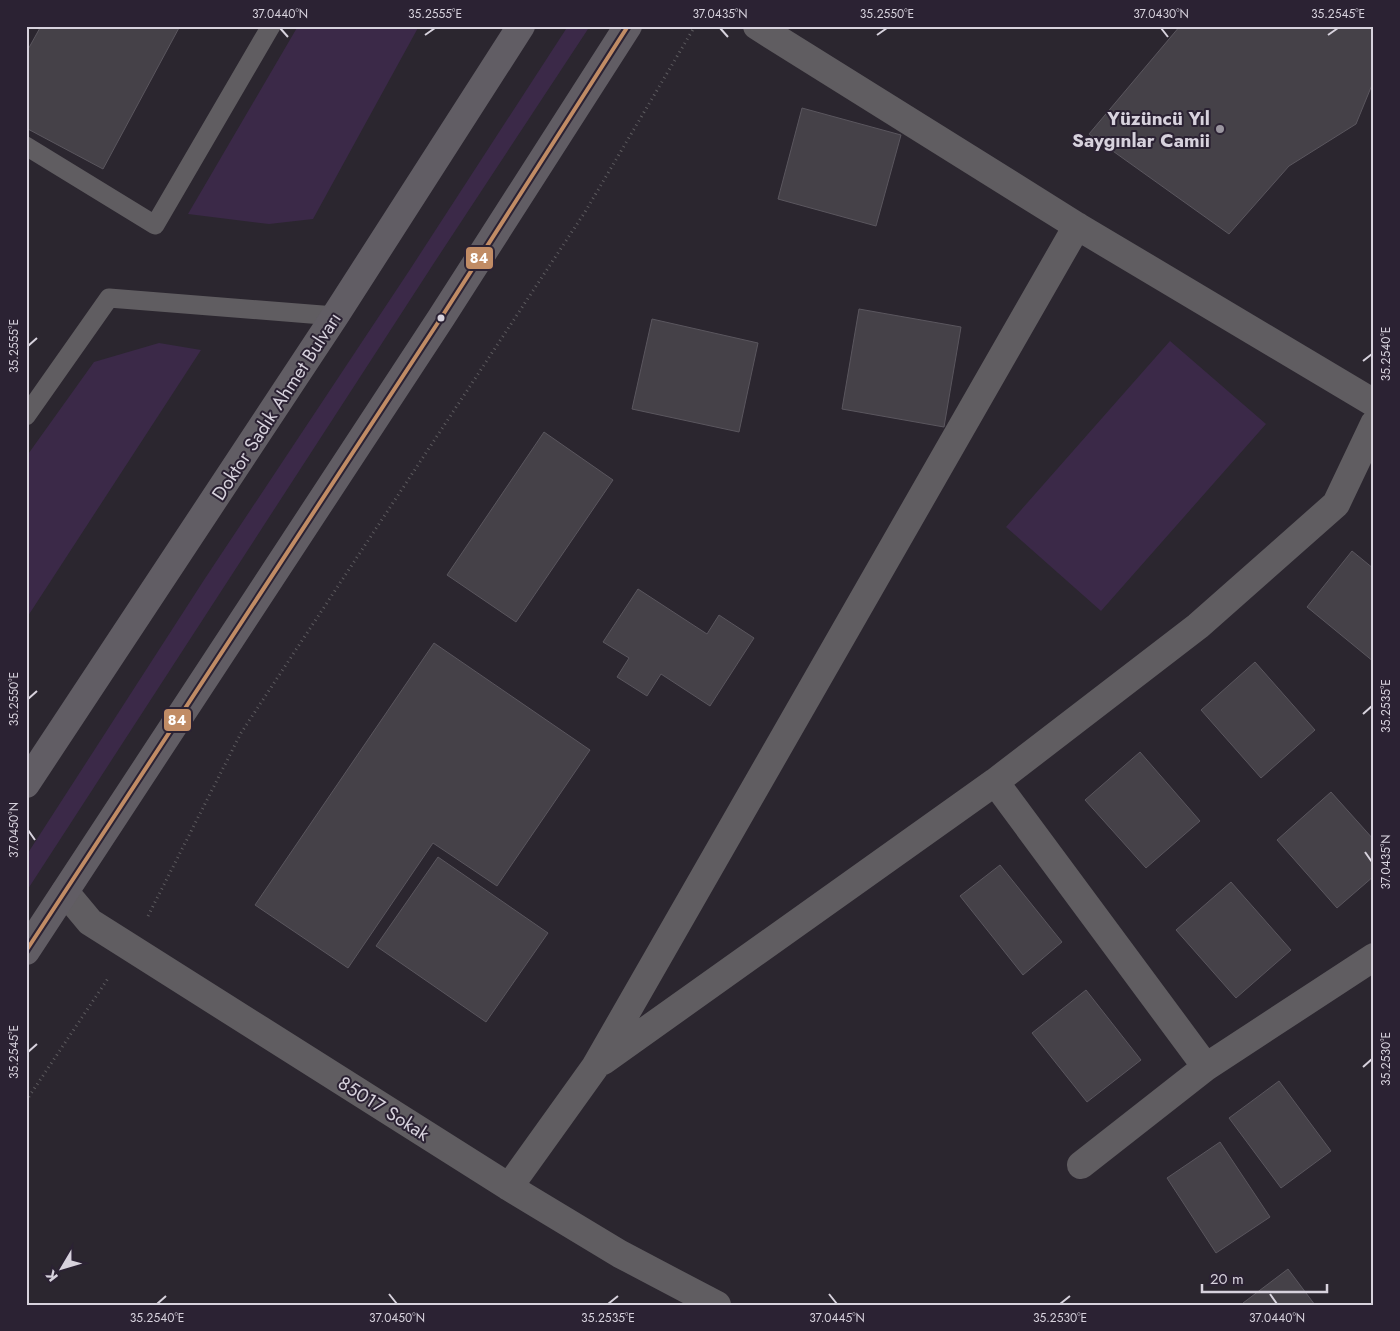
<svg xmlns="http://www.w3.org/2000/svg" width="1400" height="1331" viewBox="0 0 1400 1331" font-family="Jost,sans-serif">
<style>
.green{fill:#3b2948}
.building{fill:#454148;stroke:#5a565e}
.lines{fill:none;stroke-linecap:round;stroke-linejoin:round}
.path{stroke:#5d5b5f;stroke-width:3;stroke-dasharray:1 4;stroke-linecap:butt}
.lane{stroke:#605d61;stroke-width:19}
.street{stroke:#605d61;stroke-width:28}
.primary{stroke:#615d64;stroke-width:28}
.bus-1-casing{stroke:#2b2233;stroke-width:8}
.bus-1{stroke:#c18c65;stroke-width:4}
.ticks{fill:none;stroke:#d7d2dd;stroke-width:2}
.poi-dot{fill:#9b96a0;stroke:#2b2233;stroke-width:2}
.bus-dot{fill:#d7d2dd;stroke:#2b2233;stroke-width:2}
.labels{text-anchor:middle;stroke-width:4;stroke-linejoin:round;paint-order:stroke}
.poi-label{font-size:19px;font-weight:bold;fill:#d7d2dd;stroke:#2b2233;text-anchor:end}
.street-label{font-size:19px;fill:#d7d2dd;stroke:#2b2233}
.line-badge{stroke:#2b2233;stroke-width:2}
.badge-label{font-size:14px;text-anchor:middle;font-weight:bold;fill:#fff}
.neatline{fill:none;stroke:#d7d2dd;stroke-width:2}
.ticks-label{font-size:12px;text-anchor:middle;fill:#d7d2dd}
</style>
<rect width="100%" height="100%" fill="#2b262f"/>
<path class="green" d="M298,26H419L313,219L269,224L188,214Z
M568,26H590L434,263L26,892V856L204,580L409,271Z
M1170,341L1266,424L1101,611L1006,527Z
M159,343L201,350L26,619V457L94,362Z"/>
<path class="building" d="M41,26H180L103,169L26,128V53Z
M1180,26H1374V80L1356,124L1289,166L1229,234L1089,134Z
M802,108L901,135L876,226L778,199Z
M859,309L961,327L944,427L842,409Z
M652,319L758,343L739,432L632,409Z
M544,432L613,480L516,622L447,575Z
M1352,551L1374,569V662L1307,607Z
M638,589L707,634L719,615L754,638L710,706L661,674L647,696L617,677L629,658L603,642Z
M434,643L590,750L497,886L433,843L348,968L255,905Z
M1255,662L1315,730L1261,778L1201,710Z
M1140,752L1200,821L1146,868L1085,800Z
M1331,792L1374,840V876L1337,908L1277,840Z
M438,857L548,933L486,1022L376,946Z
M1000,865L1062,942L1023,975L960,896Z
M1231,882L1291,950L1236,998L1176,930Z
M1086,990L1141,1060L1087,1102L1032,1033Z
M1279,1081L1331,1151L1281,1188L1229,1118Z
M1220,1142L1270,1217L1216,1253L1167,1178Z
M1288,1269L1315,1305H1245L1243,1303Z"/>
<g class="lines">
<path class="path" d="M148,916L241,733L585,212L695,26
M26,1101L109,977"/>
<path class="lane" d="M26,146L155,225L271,26
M26,416L109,298L335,316"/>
<path class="street" d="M757,26L1077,226L1374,403
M65,892L90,922L128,946L509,1187L620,1254L717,1305
M603,1061L995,782
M1206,1067L995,782L1198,626L1336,504L1374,424
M1081,1165L1206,1067L1374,957
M509,1187L595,1067L1077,226"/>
<path class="primary" d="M26,784L335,316L521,26
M26,951L441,318L628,26"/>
<defs>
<path id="bus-1" d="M26,951L441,318L628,26"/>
</defs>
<use href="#bus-1" class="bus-1-casing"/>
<use href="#bus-1" class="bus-1"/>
</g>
<path class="ticks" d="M280,28L288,37M720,28L728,37M1161,28L1168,37M425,35L435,28M877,35L887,28M1328,35L1338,28M28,346L37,338M1363,361L1372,354M28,699L37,691M1363,714L1372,706M28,830L35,840M1365,852L1372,862M28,1052L37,1044M1363,1067L1372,1059M389,1294L397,1304M829,1294L837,1304M1270,1294L1277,1304M157,1304L166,1296M608,1304L618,1296M1060,1304L1070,1296"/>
<circle class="poi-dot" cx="1220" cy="129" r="5"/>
<circle class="bus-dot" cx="441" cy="318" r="4.5"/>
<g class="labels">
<g class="poi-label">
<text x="1210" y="125">Yüzüncü Yıl<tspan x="1210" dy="22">Saygınlar Camii</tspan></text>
</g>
<g class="street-label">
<text transform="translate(276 406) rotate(-57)" y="7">Doktor Sadık Ahmet Bulvarı</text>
<text transform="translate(384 1108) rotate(32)" y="7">85017 Sokak</text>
</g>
</g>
<g class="line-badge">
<rect x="465" y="246" width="29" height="24" rx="5" fill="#c18c65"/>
<rect x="163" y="708" width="29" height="24" rx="5" fill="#c18c65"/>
</g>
<g class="badge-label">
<text x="479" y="263">84</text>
<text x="177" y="725">84</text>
</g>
<rect width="1400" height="1331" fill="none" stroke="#2b2233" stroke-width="55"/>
<g transform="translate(62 1268) rotate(232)" stroke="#2b2233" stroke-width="4" paint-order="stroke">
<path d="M0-4L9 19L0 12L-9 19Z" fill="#d7d2dd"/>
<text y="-8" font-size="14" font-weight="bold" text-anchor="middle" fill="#d7d2dd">K</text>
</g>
<path d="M1202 1284v8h125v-8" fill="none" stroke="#d7d2dd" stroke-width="2.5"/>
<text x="1210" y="1284" font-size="15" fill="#d7d2dd" stroke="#2b2233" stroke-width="4" paint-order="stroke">20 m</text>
<rect x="28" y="28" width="1344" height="1276" class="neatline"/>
<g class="ticks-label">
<text x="280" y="18">37.0440°N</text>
<text x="435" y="18">35.2555°E</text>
<text x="720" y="18">37.0435°N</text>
<text x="887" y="18">35.2550°E</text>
<text x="1161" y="18">37.0430°N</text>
<text x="1338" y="18">35.2545°E</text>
<text transform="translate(14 346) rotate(-90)" y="4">35.2555°E</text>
<text transform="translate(1386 354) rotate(-90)" y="4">35.2540°E</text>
<text transform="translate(14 699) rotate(-90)" y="4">35.2550°E</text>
<text transform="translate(1386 706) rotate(-90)" y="4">35.2535°E</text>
<text transform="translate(14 830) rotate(-90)" y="4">37.0450°N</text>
<text transform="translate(1386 862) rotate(-90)" y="4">37.0435°N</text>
<text transform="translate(14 1052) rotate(-90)" y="4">35.2545°E</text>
<text transform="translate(1386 1059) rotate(-90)" y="4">35.2530°E</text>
<text x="157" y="1322">35.2540°E</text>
<text x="397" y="1322">37.0450°N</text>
<text x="608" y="1322">35.2535°E</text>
<text x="837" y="1322">37.0445°N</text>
<text x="1060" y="1322">35.2530°E</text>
<text x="1277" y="1322">37.0440°N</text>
</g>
</svg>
